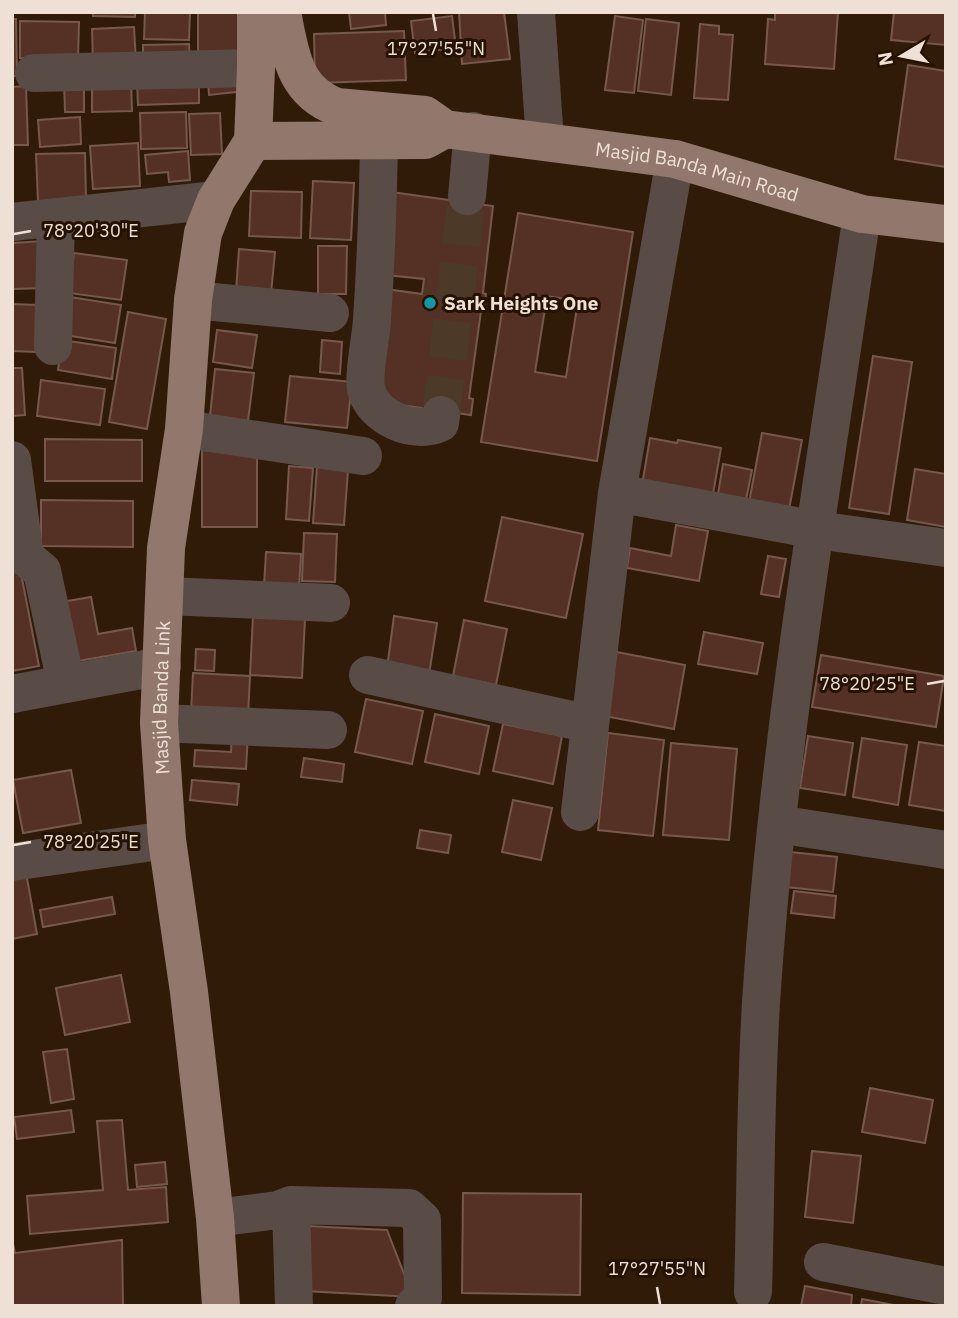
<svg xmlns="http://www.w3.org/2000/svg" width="958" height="1318" viewBox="0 0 958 1318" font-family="'IBM Plex Sans',sans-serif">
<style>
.building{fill:#543124;stroke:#76584d;stroke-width:2;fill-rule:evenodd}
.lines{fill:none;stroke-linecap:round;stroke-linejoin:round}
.minor-tunnel{stroke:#4d3928;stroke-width:38;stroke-dasharray:38 19;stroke-linecap:butt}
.minor{stroke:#594c47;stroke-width:38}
.major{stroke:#91776c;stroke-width:38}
.ticks{fill:none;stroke:#efe0d6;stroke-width:2.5}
.culture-dot{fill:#0f9aa8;stroke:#261202;stroke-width:2.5}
.labels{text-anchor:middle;stroke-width:6;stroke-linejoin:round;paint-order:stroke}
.street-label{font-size:19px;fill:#efe0d6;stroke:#261202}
.poi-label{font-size:19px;font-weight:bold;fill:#efe0d6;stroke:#261202;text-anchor:start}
.ticks-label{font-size:18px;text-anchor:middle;fill:#efe0d6;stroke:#261202;stroke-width:6;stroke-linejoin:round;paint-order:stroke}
</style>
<rect width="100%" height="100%" fill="#301b09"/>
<path class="building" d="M93,12H135V17L93,16Z
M145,12H190L189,40L144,39Z
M198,12H242V60H198Z
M349,12H385L386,25L351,29Z
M459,12H504L510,59L462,64Z
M775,12H838L834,69L765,64L768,19L775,20Z
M894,12H946V45L891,40Z
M452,16L456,48L415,53L411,21Z
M615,16L643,20L634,93L605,90Z
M12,19H16L17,76H12Z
M646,19L679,23L671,95L638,91Z
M20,21L79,22L78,59L20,58Z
M700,24L719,26V34L733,35L728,100L694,98Z
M134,27L136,62L93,63L92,29Z
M404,31L406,80L315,83L314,34Z
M189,44L190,62L143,64V45Z
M908,65L946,71V167L895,159Z
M243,76L245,91L209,95L208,80Z
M199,78V103L138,105L137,81Z
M92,80H131L132,111L92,112Z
M64,81H84V112H65Z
M26,86L28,145H12V87Z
M186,112L187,148L141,149L140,113Z
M220,113L222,154L191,155L189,114Z
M80,117L81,144L40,147L38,120Z
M138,143L140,186L93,189L90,146Z
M188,151L190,180L169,182L168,172L147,174L145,155Z
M85,153L86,200L38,201L36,154Z
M313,181L354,183L351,240L310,238Z
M251,191L302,192L301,238L249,236Z
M384,191L493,206L483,293L486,294L484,312L481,311L469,398L473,399L471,415L379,402L378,288L422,294L424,279L377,274Z
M518,213L633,232L597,461L481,442ZM547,296L578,301L566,377L535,372Z
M45,241L47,288L12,289V243Z
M318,246H347L346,294H318Z
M239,249L275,252L271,294L236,291Z
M74,253L127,260L121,300L69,293Z
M70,297L121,305L115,343L64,335Z
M12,304L38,305L36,352L12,351Z
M128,312L166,319L147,429L109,422Z
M217,330L257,335L252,368L213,362Z
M62,340L116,348L112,379L58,370Z
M322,340L342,342L340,374L320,372Z
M873,356L912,362L889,514L849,508Z
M12,368H22L25,415L12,416Z
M215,369L254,373L248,421L210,416Z
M290,376L352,382L347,428L285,422Z
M41,380L105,389L100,425L37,416Z
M762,433L802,440L788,515L748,508Z
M650,438L677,443L678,440L721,448L712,500L642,485Z
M45,439L142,440V481H45Z
M202,450L257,451V527H202Z
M723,464L752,470L746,500L718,494Z
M289,466L313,468L309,521L286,519Z
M317,467L348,470L344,525L313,523Z
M915,469L946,474V527L907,520Z
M41,500L133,501V547L41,546Z
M502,517L583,534L566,618L485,601Z
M676,525L708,531L699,581L627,568L630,548L671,556Z
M304,533L337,534L335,582L302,581Z
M266,552L301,554L299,588L264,586Z
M768,556L786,559L779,597L761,594Z
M18,558L39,666L12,671V559Z
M91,597L98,634L132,628L136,651L72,662L61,602Z
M253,616L305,619L302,678L250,675Z
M394,616L437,623L429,675L387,668Z
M464,620L507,629L496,685L453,676Z
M704,632L763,643L757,674L698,664Z
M196,649L215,650L214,671L195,670Z
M611,651L685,665L674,729L599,715Z
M821,655L944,676L936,727L812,707Z
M193,673L250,676L248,716L191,713Z
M366,699L423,711L412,764L355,752Z
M435,714L489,726L479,774L425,762Z
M503,724L562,736L553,784L493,771Z
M232,733L248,734L246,769L194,766L195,750L231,752Z
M608,733L664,740L653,836L598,830Z
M808,736L853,743L845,795L800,788Z
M862,738L907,745L898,805L853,797Z
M919,742L946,746V811L909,805Z
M671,743L737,749L729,840L663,835Z
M304,758L344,764L342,782L301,777Z
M71,770L81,823L23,833L13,780Z
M192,780L239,784L237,805L190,800Z
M513,800L552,808L541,860L502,852Z
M420,830L451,835L448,853L417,848Z
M790,852L837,857L833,892L786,887Z
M25,867L37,934L12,939V869Z
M794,891L836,896L834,918L791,913Z
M112,897L115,914L43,927L40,910Z
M121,975L130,1022L65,1035L56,988Z
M67,1049L74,1099L51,1103L43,1052Z
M870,1088L933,1100L925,1143L862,1132Z
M71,1110L74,1132L17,1139L14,1117Z
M122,1120L128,1190L166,1187L168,1222L30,1234L27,1196L103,1190L97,1121Z
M812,1151L861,1156L853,1223L805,1217Z
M165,1162L167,1184L137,1187L135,1165Z
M463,1193L581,1194L580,1295L462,1293Z
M307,1226L387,1230L413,1297L304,1291Z
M12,1239L15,1253L122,1240L123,1306H12Z
M805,1286L852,1295L851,1306H801Z
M862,1299L899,1306H861Z"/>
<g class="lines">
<path class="minor-tunnel" d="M441,415L467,196"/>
<path class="minor" d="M536,12L545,141
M34,73L256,68
M379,141C378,200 376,260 372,320C371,337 363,375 366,389C373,418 414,435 440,423L441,415
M467,196L473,131
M12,222L216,200
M193,300L330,313
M53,346L56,218
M184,429L363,456
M12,460L25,557L42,571L66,683
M617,493L817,530L946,548
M165,596L331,603
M368,675L590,724
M12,694L162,666
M159,723L328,730
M580,812L617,493L675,159
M777,824L946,850
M12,862L167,840
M291,1205L294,1306
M215,1218L278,1210L291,1205L409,1208L422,1220L423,1298L414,1306
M823,1262L946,1286
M753,1292C756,1196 755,1099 761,1003C778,739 824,476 862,214"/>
<g class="major">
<path id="s1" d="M282,12C290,52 293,91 337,107L425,115L445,129L675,159L862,214L946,224"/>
<path d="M253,141L425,140L445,129"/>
<path id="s2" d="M221,1306L215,1218L189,992L167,840L159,723L166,548L184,429L193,300L203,233L216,200L253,141L256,68V12"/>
</g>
</g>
<path class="ticks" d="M433,14L436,31M14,234L31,231M927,684L944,681M14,845L31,842M657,1287L660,1304"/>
<circle class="culture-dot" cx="430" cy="303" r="7"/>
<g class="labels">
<g class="street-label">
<text dy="7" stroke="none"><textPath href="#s1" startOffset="485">Masjid Banda Main Road</textPath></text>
<text dy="7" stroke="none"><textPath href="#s2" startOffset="612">Masjid Banda Link</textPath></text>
</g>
<g class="poi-label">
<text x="444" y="310">Sark Heights One</text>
</g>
</g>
<g class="ticks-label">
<text x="436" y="55">17°27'55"N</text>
<text x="91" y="237">78°20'30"E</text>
<text x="867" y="690">78°20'25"E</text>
<text x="91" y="848">78°20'25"E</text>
<text x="657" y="1275">17°27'55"N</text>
</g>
<rect width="958" height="1318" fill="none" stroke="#efe0d6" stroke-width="28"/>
<g transform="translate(902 56) rotate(260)" stroke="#261202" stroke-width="5" paint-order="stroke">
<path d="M0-5L12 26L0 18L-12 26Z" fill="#efe0d6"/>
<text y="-10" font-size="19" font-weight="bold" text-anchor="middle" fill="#efe0d6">N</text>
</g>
</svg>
